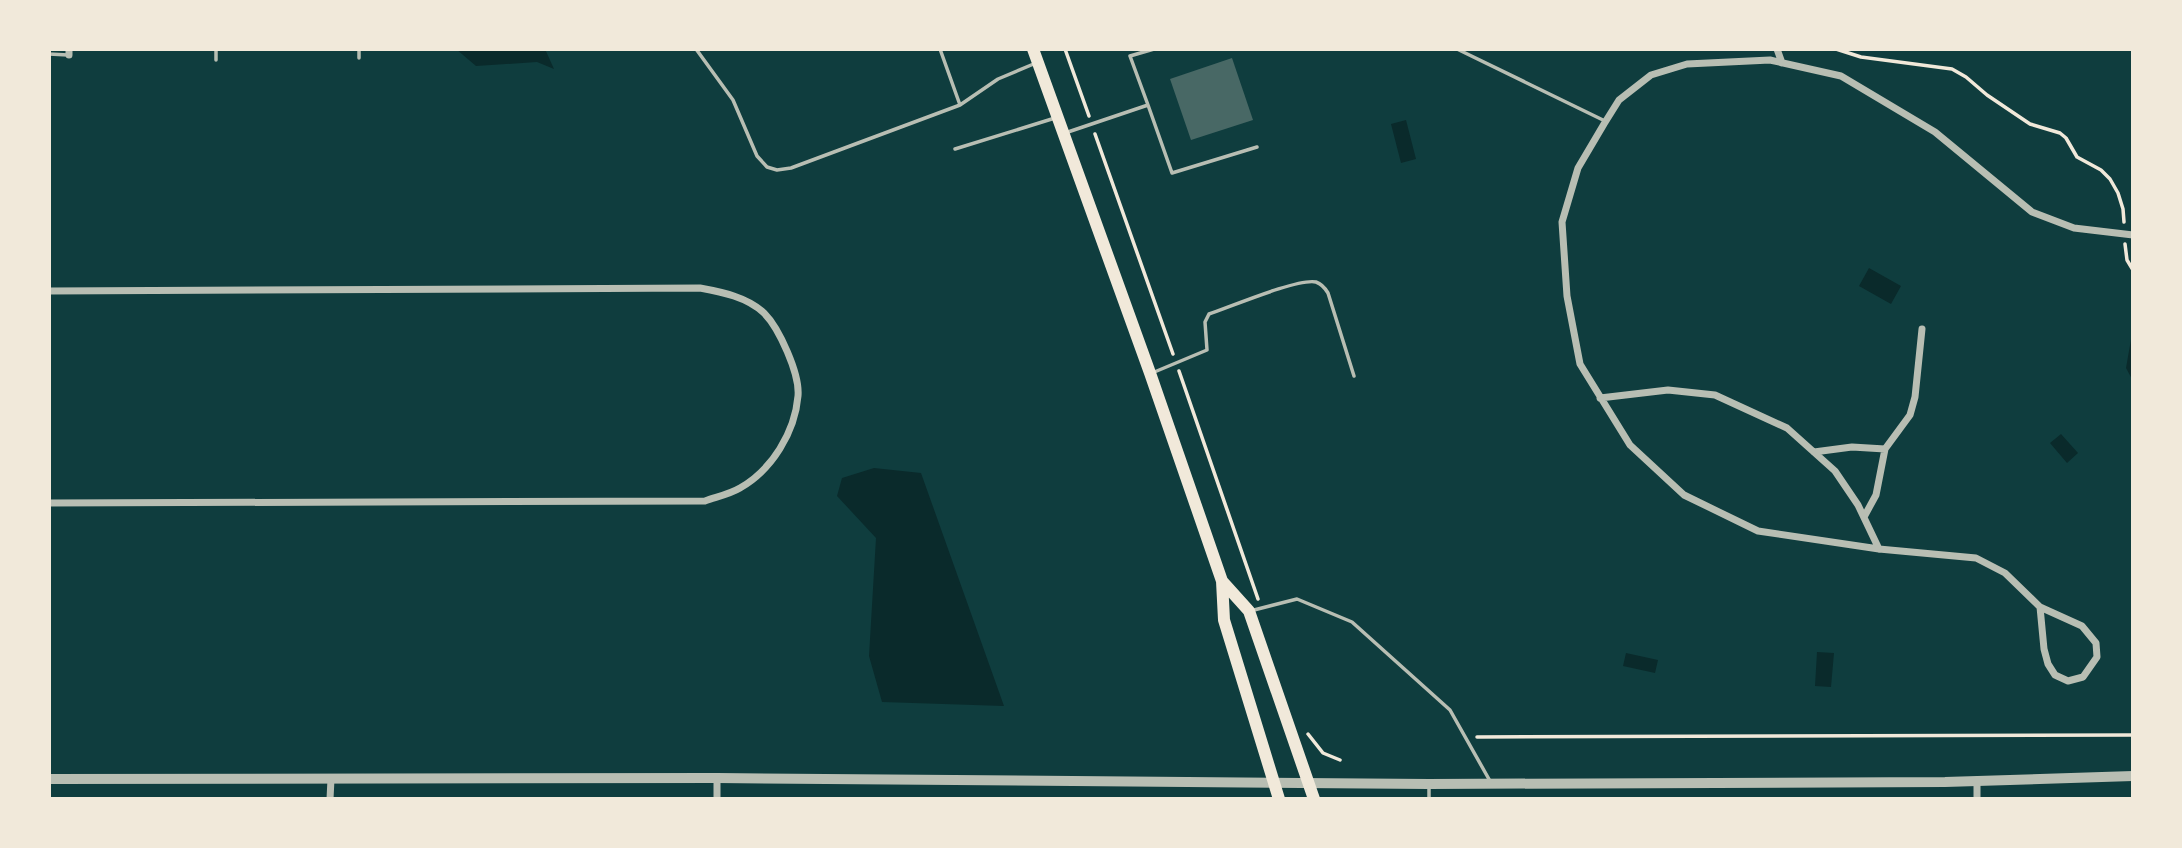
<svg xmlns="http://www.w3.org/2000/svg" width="2182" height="848" viewBox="0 0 2182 848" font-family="Commissioner,sans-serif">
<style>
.water{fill:#0a2a2b}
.building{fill:#486865}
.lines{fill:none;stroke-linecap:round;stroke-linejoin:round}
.path{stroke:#f1e9da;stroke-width:3.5}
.service{stroke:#b8beb3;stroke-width:3.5}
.minor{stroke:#b8beb3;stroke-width:7}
.tertiary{stroke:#b8beb3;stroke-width:10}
.primary{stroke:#f1e9da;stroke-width:12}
</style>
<rect width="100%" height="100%" fill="#0f3d3e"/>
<path class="water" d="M456,49H545L554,69L537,62L476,66Z
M1406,120L1416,159L1401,163L1391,124Z
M1869,268L1901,286L1891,304L1859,286Z
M2133,328V381L2126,368Z
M2061,434L2078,453L2067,463L2050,443Z
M874,468L921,473L1004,706L882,702L869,656L876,538L837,496L842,478Z
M1817,652L1834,653L1831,687L1815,686Z
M1626,653L1658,660L1655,673L1623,666Z"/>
<path class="building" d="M1232,58L1253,120L1191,140L1170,79Z"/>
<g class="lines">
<path class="path" d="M1065,49L1089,116
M1836,49L1861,57L1952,69L1966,77L1987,95L2030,124L2060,133L2066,138L2077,157L2101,170L2110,179L2118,193L2123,209L2124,222
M1095,134L1173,354
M2125,244L2127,260L2133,270
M1179,371L1258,599
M1308,734L1323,753L1340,760
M1477,737L2133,735"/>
<path class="service" d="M216,49V60
M696,49L733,100L757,156L767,167L777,170L791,168L960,105L998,79L1036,63
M940,49L960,105
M1457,49L1605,121
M49,54L68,55
M359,58V49
M1148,105L1172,173L1257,147
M1065,133L1148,105L1130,56L1154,49
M955,149L1055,118
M1152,373L1207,350L1205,322L1209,314C1230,307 1298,278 1316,282C1322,284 1325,288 1328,293L1354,376
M1254,610L1297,599L1352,622L1450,710L1490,781
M1429,787V799"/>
<path class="minor" d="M1777,49L1782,63
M69,55V49
M49,291L700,288C722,292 747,297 764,313C779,328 800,374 798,396C795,432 772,470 740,488C730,494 716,497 705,501L49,503
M1600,398L1668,390L1715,395L1787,428L1835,471L1858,505L1879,549
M1814,452L1852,447L1885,449
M1864,517L1876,495L1885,449L1910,415L1915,397L1922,329
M2040,607L2044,649L2048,664L2055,675L2068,681L2083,677L2097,657L2096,643L2082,626L2040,607L2005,573L1976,558L1879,549L1758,531L1684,495L1630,445L1580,364L1567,296L1562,222L1578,168L1604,124L1619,100L1651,75L1687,64L1770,60L1841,76L1935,132L2032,212L2074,228L2133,235
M717,778V799
M1977,780V799
M330,799L331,779"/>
<path class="tertiary" d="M49,779L717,778L1429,784L1945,782L2133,776"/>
<path class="primary" d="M1033,49L1150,373L1222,581L1224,620L1279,799
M1222,581L1249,611L1314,799"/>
</g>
<rect width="2182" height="848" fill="none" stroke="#f1e9da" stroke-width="102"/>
</svg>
